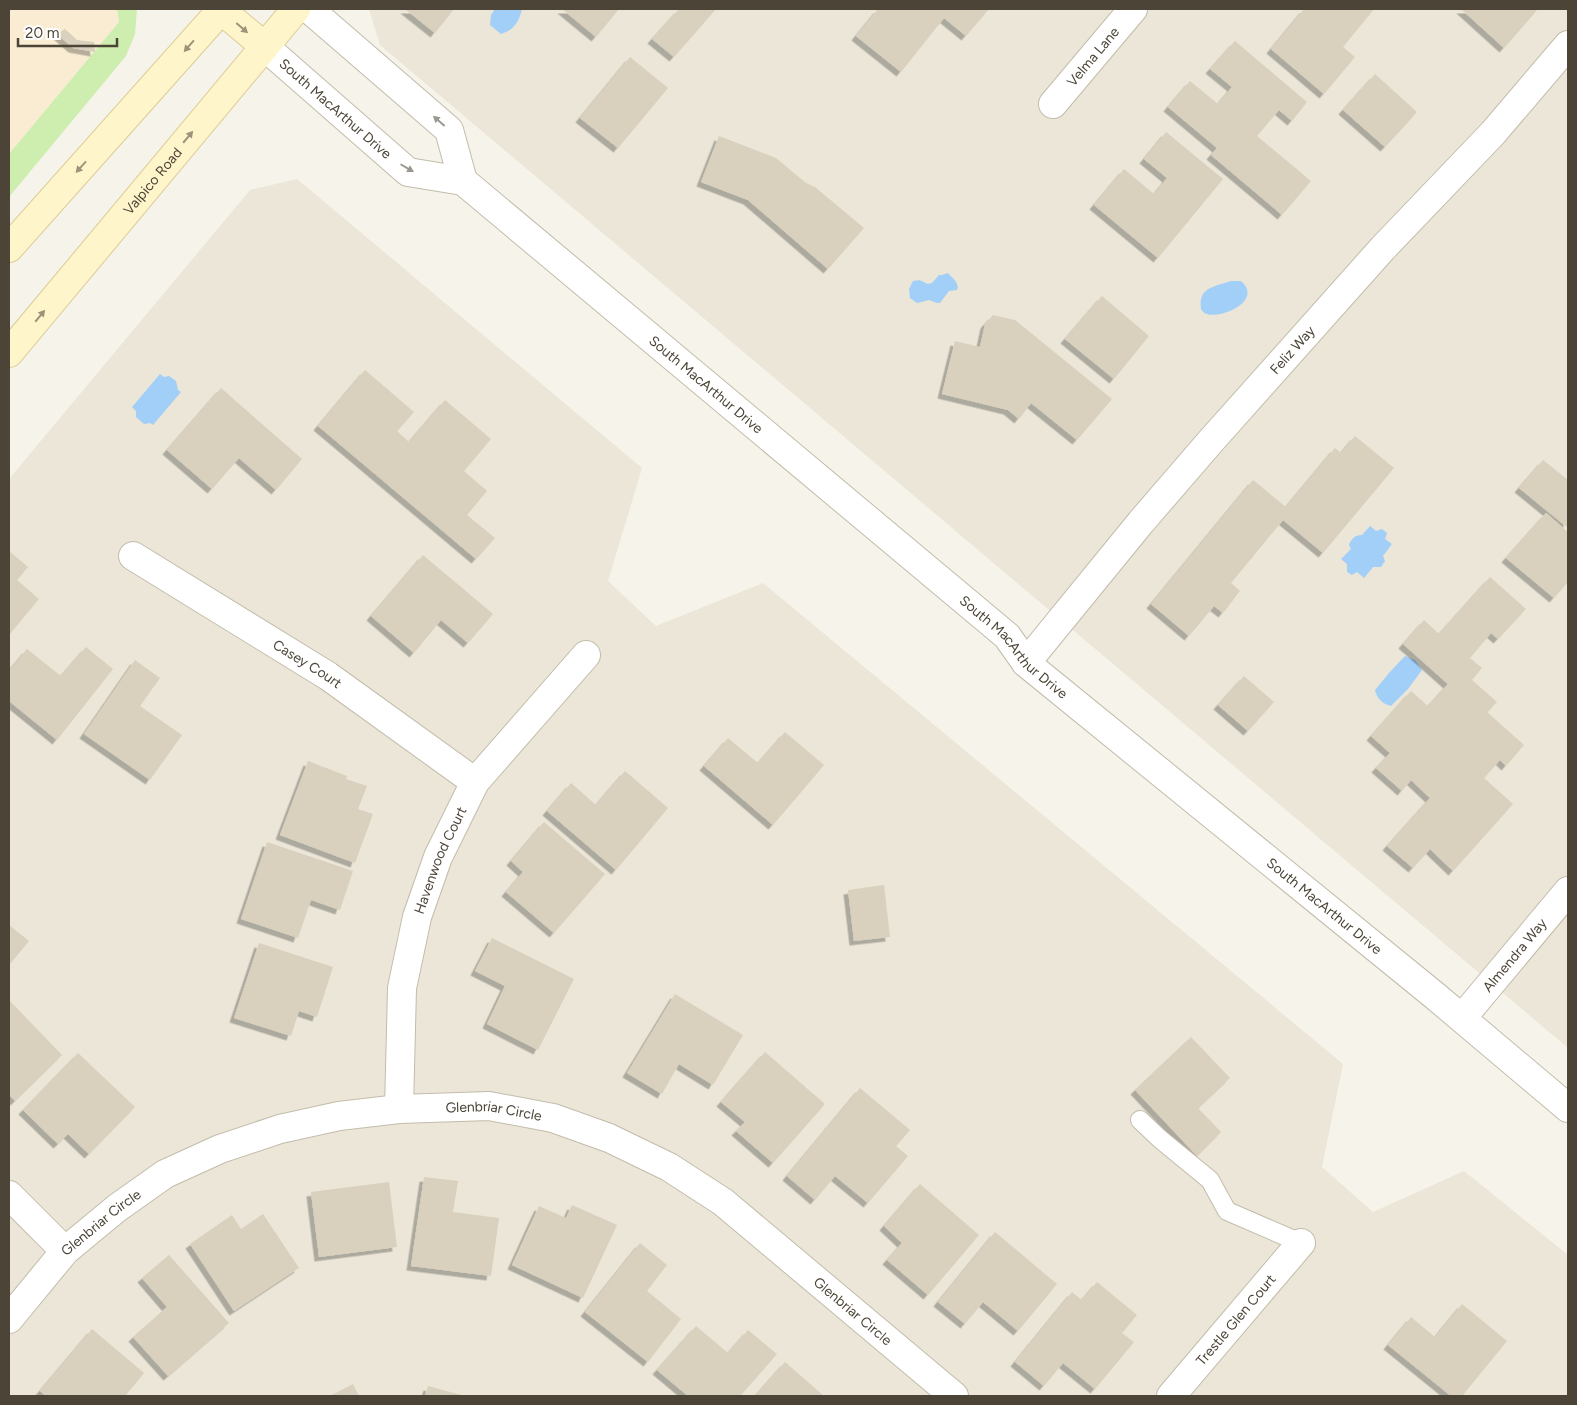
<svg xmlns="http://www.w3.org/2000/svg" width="1577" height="1405" viewBox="0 0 1577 1405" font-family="Figtree,sans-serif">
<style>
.residential{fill:#ebe6d7}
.commercial{fill:#f9ecd3}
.green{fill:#ceeeaf}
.water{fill:#a1cff8}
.building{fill:#d9d0be;filter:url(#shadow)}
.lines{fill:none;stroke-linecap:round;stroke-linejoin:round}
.service-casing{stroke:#c3bcab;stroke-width:20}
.minor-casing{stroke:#c3bcab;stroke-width:30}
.tertiary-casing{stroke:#c3bcab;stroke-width:30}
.secondary-casing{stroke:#dbcc95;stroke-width:30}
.service{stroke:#fff;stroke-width:18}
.minor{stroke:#fff;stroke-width:28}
.tertiary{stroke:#fff;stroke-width:28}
.secondary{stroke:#fff5cb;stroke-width:28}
.oneway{fill:#9c947a}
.oneway2{fill:#9c9891}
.labels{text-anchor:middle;stroke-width:4.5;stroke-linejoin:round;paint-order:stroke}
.street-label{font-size:14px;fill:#4b4437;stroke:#fff}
</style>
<defs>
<filter id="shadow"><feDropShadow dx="-4.5" dy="4.5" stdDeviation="0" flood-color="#0004"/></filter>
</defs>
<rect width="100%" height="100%" fill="#f6f3ea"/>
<path class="residential" d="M369,9H1568V1048L380,45Z
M297,179L642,468L608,581L656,626L763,583L1343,1064L1322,1167L1373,1212L1464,1171L1568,1255V1396H9V479L250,190Z"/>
<path class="commercial" d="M9,9H117L119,22L9,154Z"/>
<path class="green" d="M117,9H137L135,34L126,56L9,197V154L119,22Z"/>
<path class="water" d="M495,9H522C519,22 514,30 501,34L490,25L491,15Z
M948,273C952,278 960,283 957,290L949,291L940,303H937L929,300L917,303L910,298L909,289L913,281L919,280L928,284L932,283L939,275H942Z
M1231,281H1241C1264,301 1220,319 1207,314C1205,314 1202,311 1201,309C1198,287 1214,287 1231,281Z
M160,374L164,377L169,376L176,381L178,390L181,392L153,425L150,423L144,424L136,417V411L132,407Z
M1370,526L1376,531L1382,529L1387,533L1385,539L1392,544L1383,556L1385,561L1381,567H1373L1364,578L1357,572L1352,575L1347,572V564L1341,559L1351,549L1349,545C1351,539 1355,535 1362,535Z
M1405,656L1415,660L1422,670L1408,689L1391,706C1383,704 1377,699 1375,690L1389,673Z"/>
<path class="building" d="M405,9H454L435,33Z
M562,9H619L596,37Z
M679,9H716L674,57L652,39Z
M878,9H989L966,36L944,18L901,72L856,36Z
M1304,9H1374L1343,47L1355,57L1324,94L1271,49Z
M1461,9H1538L1504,48Z
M65,29L77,40L94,42L95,52L73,48L57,34Z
M1235,41L1307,102L1292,121L1279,110L1257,136L1311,181L1282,215L1211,155L1217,148L1168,107L1190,81L1218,104L1232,87L1210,69Z
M630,57L668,88L618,148L580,118Z
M1375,74L1417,112L1385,147L1343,110Z
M1166,132L1223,179L1158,258L1094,205L1124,169L1154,194L1167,178L1144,159Z
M719,136L776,158L806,183L815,187L864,228L828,269L748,200L701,182Z
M1102,296L1149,336L1114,379L1065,339Z
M993,315L1015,320L1112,399L1077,440L1031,403L1019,419L1008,410L942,394L955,341L980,347L985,324Z
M365,370L414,412L397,431L409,442L445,400L491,439L464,471L487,491L467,515L495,538L476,559L318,426Z
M221,388L302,459L276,490L239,458L212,489L167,450Z
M1355,436L1394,468L1323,553L1283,520L1231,583L1240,591L1223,613L1214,606L1189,636L1151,604L1253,480L1286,507L1335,448L1341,453Z
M1543,460L1568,480V528L1519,488Z
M1546,513L1568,532V582L1554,598L1506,558Z
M9,551L28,567L17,580L39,599L9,635Z
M423,555L493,614L468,643L441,620L414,653L371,616Z
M1490,577L1526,609L1498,639L1491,633L1470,658L1482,668L1472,680L1497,702L1487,712L1524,745L1506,766L1500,760L1484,778L1513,804L1453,871L1430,849L1413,868L1387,846L1430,798L1411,780L1402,791L1376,768L1390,753L1371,736L1411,691L1428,706L1448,684L1403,644L1424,620L1439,634Z
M86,647L113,669L57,740L9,701V671L27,649L61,676Z
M135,660L160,678L140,706L182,735L150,780L84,734Z
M1244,676L1274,702L1248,731L1218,705Z
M785,732L824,765L773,825L704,766L728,738L758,763Z
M308,761L347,776L346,779L367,786L358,809L373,814L355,863L280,835Z
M625,771L668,808L616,870L547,811L571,783L596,805Z
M544,822L605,874L554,933L506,892L523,872L511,861Z
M267,842L353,871L340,910L311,900L298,938L241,919Z
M884,885L890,937L854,941L848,890Z
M9,925L29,941L9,965Z
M492,938L574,979L538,1050L487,1024L505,986L475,971Z
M259,943L333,967L317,1017L299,1011L291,1036L234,1018Z
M675,994L743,1035L713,1085L679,1064L662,1094L627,1073Z
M9,1000L62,1055L15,1101L9,1095Z
M1191,1037L1230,1078L1198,1108L1221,1132L1197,1156L1135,1090Z
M765,1052L825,1104L773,1163L736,1131L745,1122L721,1102Z
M78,1053L135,1107L89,1154L68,1134L58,1144L23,1110Z
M860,1088L910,1130L896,1146L908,1156L868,1203L835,1176L815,1200L787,1176Z
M424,1177L458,1181L453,1212L499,1218L491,1276L411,1266Z
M389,1182L397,1247L319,1257L311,1192Z
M920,1184L979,1235L928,1295L887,1260L902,1243L884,1226Z
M572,1205L617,1225L583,1298L512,1265L539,1206L566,1218Z
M263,1214L299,1268L234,1311L190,1244L232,1215L241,1229Z
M995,1232L1057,1284L1018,1331L983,1302L965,1324L938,1302Z
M640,1243L667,1265L647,1291L681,1319L648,1362L585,1312Z
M169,1255L229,1323L168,1376L133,1337L167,1307L142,1278Z
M1097,1282L1137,1315L1122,1333L1134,1342L1095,1389L1063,1363L1044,1386L1015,1362L1072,1292L1082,1300Z
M1462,1304L1507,1341L1462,1396H1451L1388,1345L1411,1317L1435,1337Z
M696,1326L728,1353L748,1330L777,1354L740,1396H688L657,1370Z
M92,1329L144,1373L125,1396H46L40,1391Z
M785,1362L824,1396H755Z
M353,1384L359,1396H330Z
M428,1386L465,1396H425Z"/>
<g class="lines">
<defs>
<path id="service" d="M1140,1120L1160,1139L1210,1180L1227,1211L1301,1243"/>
<g id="minor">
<path id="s1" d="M1053,104L1133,9"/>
<path id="s2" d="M133,556L328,676L475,782"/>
<path id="s3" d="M1026,663L1141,522L1210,442L1383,248L1493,133L1568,45"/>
<path id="s4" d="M1462,1018L1568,891"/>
<path id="s5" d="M399,1109L402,988L417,917L438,857L475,782L586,655"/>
<path d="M9,1195L65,1251"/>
<path id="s6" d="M9,1319L65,1251L117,1208L165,1174L220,1149L280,1129L339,1116L399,1109L489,1106L553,1118L609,1138L669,1167L723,1202L954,1396"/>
<path id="s7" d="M1171,1396L1301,1243"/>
</g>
<g id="tertiary">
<path d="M309,9L449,130L463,181"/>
<path id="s8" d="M264,46L408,172L463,181L1007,636L1026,663L1434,995L1568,1108"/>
</g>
<g id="secondary">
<path d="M220,9L264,46"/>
<path d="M9,248L222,9"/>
<path id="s9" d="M9,353L296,9"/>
</g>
</defs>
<use href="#service" class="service-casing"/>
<use href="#minor" class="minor-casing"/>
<use href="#tertiary" class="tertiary-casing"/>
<use href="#secondary" class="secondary-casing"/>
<use href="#service" class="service"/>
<use href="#minor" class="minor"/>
<use href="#tertiary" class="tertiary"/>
<use href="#secondary" class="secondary"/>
</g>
<defs><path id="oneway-solid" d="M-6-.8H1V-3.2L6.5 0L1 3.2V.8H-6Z" transform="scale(1.25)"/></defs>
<g class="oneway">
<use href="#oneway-solid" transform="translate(242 28) rotate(41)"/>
<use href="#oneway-solid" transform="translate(189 46) rotate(131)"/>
<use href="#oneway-solid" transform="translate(188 137) rotate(-50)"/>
<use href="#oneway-solid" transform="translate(81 167) rotate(132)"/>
<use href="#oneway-solid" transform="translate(40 316) rotate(-50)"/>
</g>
<g class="oneway2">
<use href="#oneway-solid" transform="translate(439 121) rotate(-139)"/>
<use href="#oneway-solid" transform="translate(407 168) rotate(30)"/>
</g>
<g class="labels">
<g class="street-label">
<text dy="5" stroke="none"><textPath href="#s1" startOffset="62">Velma Lane</textPath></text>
<text dy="5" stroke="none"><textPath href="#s8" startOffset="95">South MacArthur Drive</textPath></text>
<text dy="5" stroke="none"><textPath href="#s9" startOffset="224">Valpico Road</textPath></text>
<text dy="5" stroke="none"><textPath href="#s3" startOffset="411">Feliz Way</textPath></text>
<text dy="5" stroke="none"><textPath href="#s8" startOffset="564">South MacArthur Drive</textPath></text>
<text dy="5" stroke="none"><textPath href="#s8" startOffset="969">South MacArthur Drive</textPath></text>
<text dy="5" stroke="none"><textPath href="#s2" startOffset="205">Casey Court</textPath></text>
<text dy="5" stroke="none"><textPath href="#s5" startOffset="255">Havenwood Court</textPath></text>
<text dy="5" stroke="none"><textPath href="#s8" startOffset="1374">South MacArthur Drive</textPath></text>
<text dy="5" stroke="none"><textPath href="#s4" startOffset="82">Almendra Way</textPath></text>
<text dy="5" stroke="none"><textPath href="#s6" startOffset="554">Glenbriar Circle</textPath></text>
<text dy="5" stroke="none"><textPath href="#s6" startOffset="134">Glenbriar Circle</textPath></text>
<text dy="5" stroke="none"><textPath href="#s6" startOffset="974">Glenbriar Circle</textPath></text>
<text dy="5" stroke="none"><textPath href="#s7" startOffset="100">Trestle Glen Court</textPath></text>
</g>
</g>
<rect width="1577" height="1405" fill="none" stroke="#4b4437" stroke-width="20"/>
<path d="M18 38v8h99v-8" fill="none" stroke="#4b4437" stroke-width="2.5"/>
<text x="25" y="38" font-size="15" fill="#4b4437" stroke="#ffffff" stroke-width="4" paint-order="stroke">20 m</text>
</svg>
